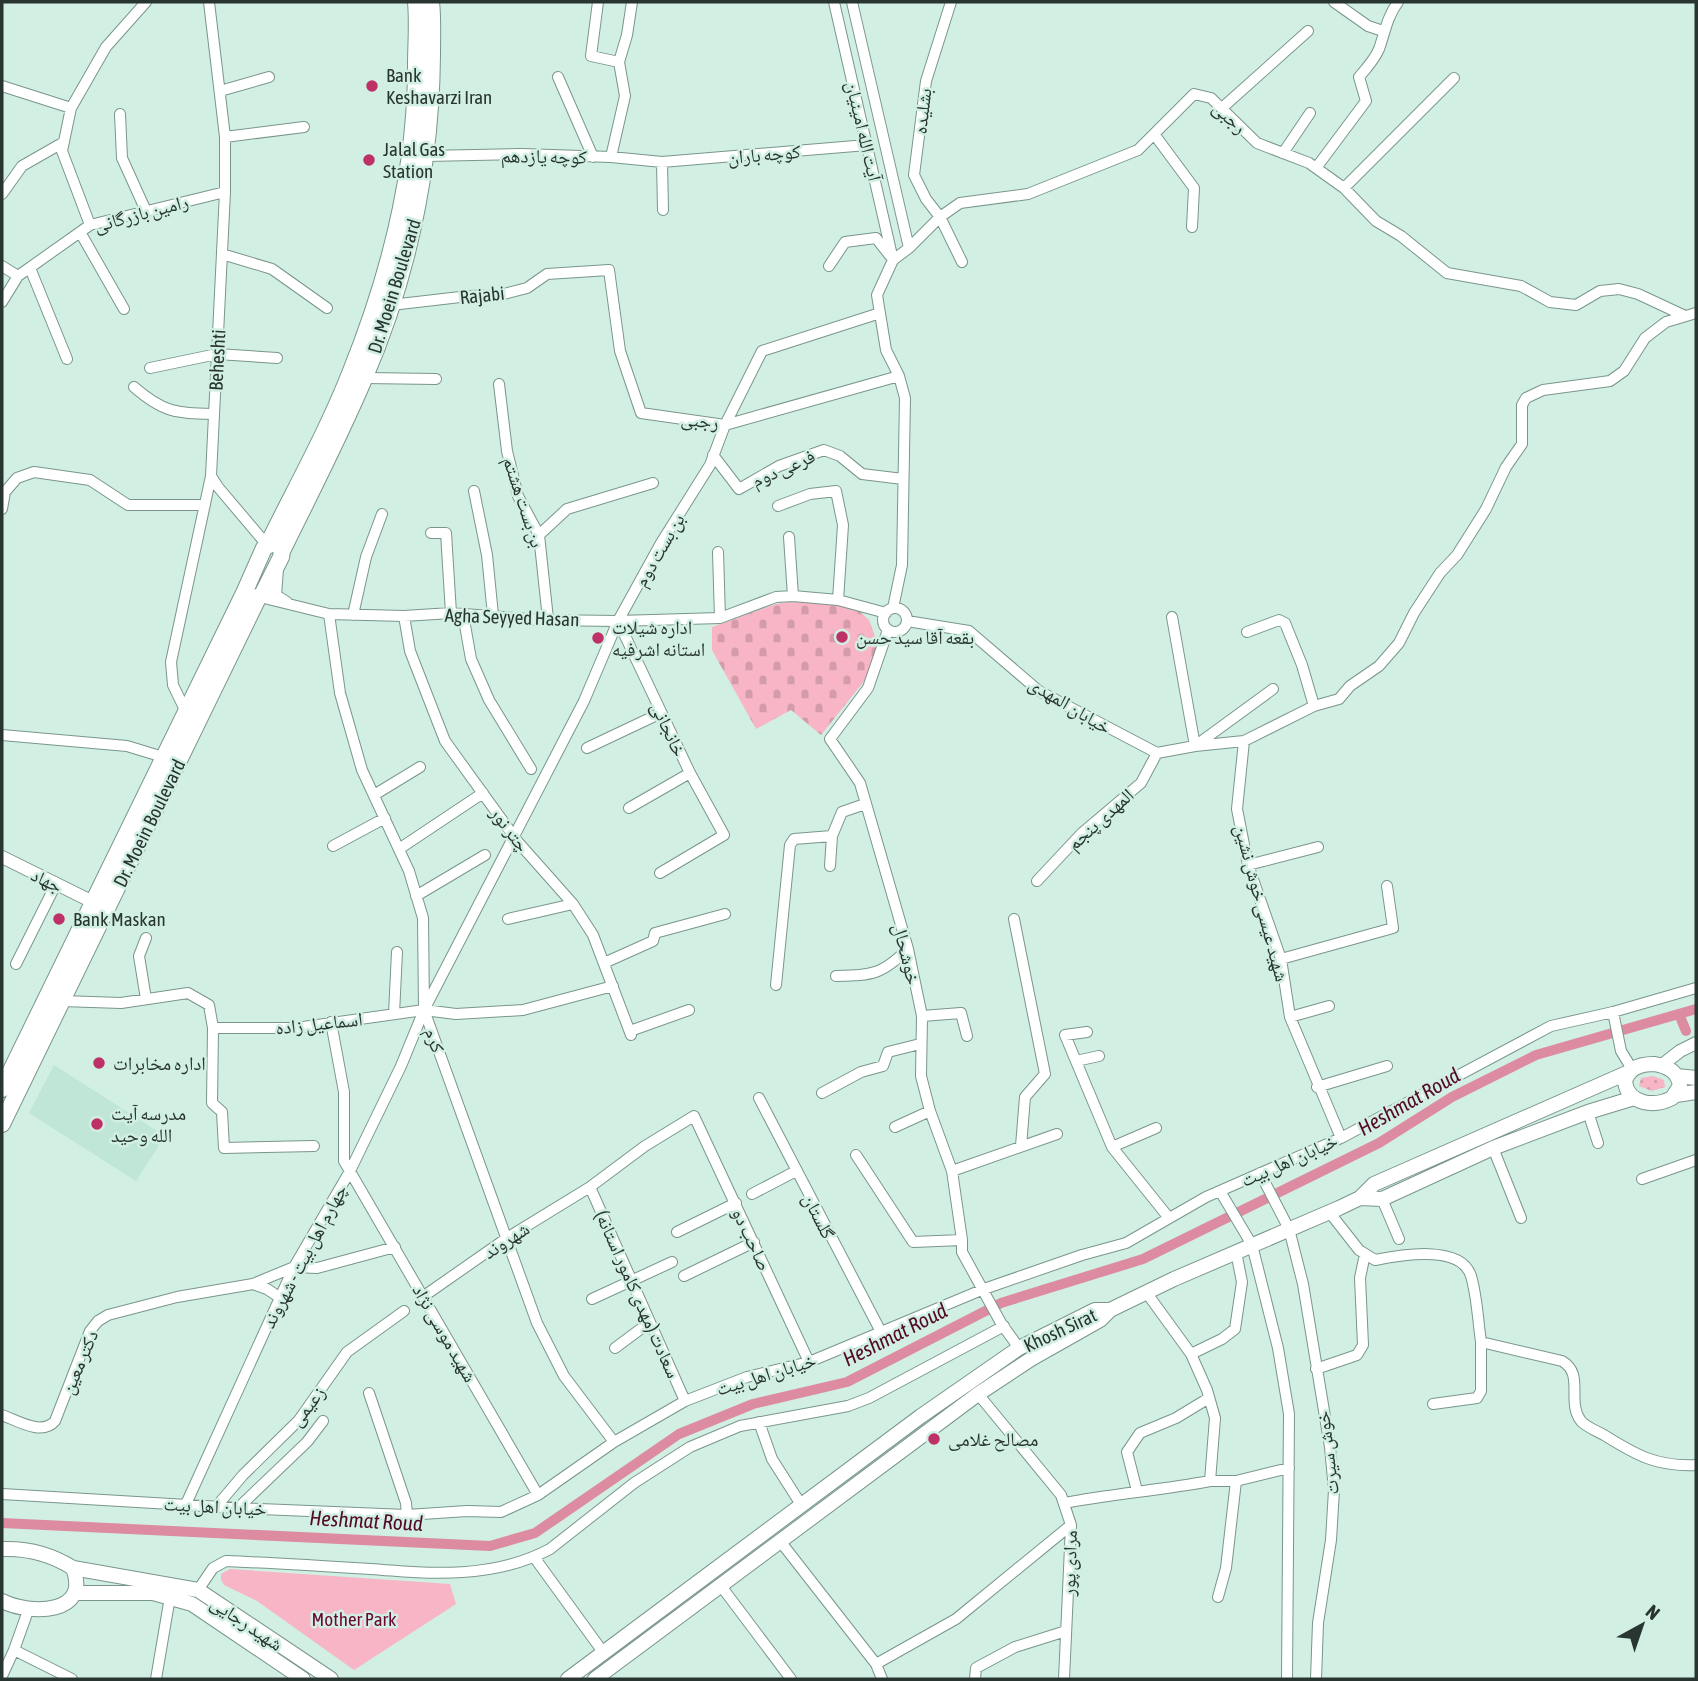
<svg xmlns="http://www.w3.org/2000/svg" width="1698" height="1681" viewBox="0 0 1698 1681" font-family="'Asap Condensed','Noto Naskh Arabic',sans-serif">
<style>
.built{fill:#bfe6d6}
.grass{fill:url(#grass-dots)}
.cemetery{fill:url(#cemetery-stones)}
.park{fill:#f7b5c6}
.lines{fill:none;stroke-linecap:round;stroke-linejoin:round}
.canal{stroke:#dd8ba1;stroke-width:10}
.minor-casing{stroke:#7a968b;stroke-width:12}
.tertiary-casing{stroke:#7a968b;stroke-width:14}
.secondary-casing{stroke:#7a968b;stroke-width:16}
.primary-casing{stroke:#7a968b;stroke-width:18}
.minor{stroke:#fff;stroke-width:10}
.tertiary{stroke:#fff;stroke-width:12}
.secondary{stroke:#fff;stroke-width:14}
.primary{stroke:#fff;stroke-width:16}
.poi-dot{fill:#bd3166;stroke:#d1efe3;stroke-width:2.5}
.labels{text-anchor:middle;stroke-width:5;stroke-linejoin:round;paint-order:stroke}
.poi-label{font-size:19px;fill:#293530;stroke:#d1efe3;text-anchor:start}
.street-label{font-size:19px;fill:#293530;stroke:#d1efe3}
.park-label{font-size:19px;fill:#6c0734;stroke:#d1efe3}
.water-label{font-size:21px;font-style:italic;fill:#530927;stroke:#d1efe3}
</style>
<defs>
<pattern id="grass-dots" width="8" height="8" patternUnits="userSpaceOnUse" patternTransform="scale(1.75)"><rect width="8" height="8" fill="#f7b5c6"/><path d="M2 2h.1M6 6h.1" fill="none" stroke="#d49caa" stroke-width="1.8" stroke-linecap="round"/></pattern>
<pattern id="cemetery-stones" width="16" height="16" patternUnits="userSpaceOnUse" patternTransform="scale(1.75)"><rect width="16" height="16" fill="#f7b5c6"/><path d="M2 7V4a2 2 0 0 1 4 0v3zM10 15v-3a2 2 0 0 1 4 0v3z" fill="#d49caa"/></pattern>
</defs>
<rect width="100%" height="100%" fill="#d1efe3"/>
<path class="built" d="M54,1065L165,1136L136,1181L29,1113Z"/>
<path class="grass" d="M1653,1076L1664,1080L1665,1087L1652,1091L1639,1086L1641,1078Z"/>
<path class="cemetery" d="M805,599L856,608L869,620L878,644L873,665L865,680L821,735L791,710L756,729L712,650V627L776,604Z"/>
<path class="park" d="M230,1569L450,1584L456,1604L354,1670L257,1601L224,1585L221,1580V1574Z"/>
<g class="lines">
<path class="canal" d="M1679,1014L1686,1031
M2,1523L490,1546L535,1533L679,1434L753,1404L847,1382L1001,1303L1143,1259L1379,1143L1452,1097L1536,1055L1696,1009"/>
<defs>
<path id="minor" d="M598,2L591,56L619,62L627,35L632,2
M834,2L893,260
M852,2L909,248
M951,2L926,81L914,175L926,199L940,217L962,262
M1334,2L1368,26L1383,31
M558,77L593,157
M2,86L71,108
M220,91L269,77
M1222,108L1308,31
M120,114L122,158L146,211
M1154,134L1194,188L1192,227
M225,137L304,127
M1283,153L1310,113
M426,156L522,154L611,157L662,162L867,145
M611,157L625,96L619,62
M662,162L663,210
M1316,168L1366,101L1359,77C1366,69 1375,59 1379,49C1385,32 1387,17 1398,2
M1344,188L1454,78
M2,194L22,166L64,142
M90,225L62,151L71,108L106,47L146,2
M80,232L124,309
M222,254L272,269L327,308
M2,266L18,276
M829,266L845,242L876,238L891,257
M30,268L67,359
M2,302L18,276L90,225L225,192
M391,305L469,296L500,295L527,288L547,274L609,270L620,351L641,413L725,425L899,376
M150,368L217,354L277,358
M365,378L436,379
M499,384L507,451L518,496L539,535L548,619
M134,387C164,413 176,413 214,414
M713,455L739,489L779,466L824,450L840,456L862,474L903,479
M211,476L218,487L267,545
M474,491L487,555L493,615
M778,506L810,494L836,491L843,525L838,600
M2,509L5,492L17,478L34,472L90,480L128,505H205
M431,533H446L451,613
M539,535L567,509L653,483
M789,537L793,596
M718,552L720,618
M278,569L276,595L287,602
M260,597L329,614L404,616L451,613L541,620L618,621L720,618L776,597L793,596L838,600L886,613
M893,608L902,565L905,398L899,376L886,350L877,295L893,260L909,248L940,217L960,203L1028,194L1138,150L1194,94L1211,98L1257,143L1309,163L1344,188L1376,221L1401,236L1447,273L1521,286L1550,302L1576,305L1600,291L1619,289L1638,294L1683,315
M883 620a12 12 0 1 1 24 0a12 12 0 1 1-24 0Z
M329,614L340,693L362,770L409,871L423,918L424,1010L537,1323L564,1376L614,1442
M463,614L471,659L489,700L531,769
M353,615L366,557L382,514
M404,616L410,651L445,741L518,842L573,904L593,935L631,1035
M1172,617L1195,746L1273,689
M618,621L690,773L724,835L660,873
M907,621L969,631L1039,691L1157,753L1195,746L1244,741L1314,706L1339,699L1350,686L1379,666L1399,643L1414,613L1440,573L1457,555L1486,509L1506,467L1522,444V405L1526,398L1543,390L1610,381L1624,371L1645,338L1666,322L1696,313
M888,630L868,688L830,739L860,783L908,949L922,1016L921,1076L930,1111L952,1171L962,1240V1252L1001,1323L1019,1348
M1247,632L1279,620L1285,623L1302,665L1314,706
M186,712L173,685L171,662L211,476L225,192V137L209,2
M2,735L127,746L163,757
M1244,741L1237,809L1248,865L1281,959L1290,1017L1341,1138
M587,748L661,713
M374,795L420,767
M629,808L690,773
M333,846L385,818
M399,849L483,793
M1248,865L1318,847
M830,866L832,836
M1037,881L1082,833L1141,783L1157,753
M416,896L485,855
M508,919L573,904
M1014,919L1045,1074L1025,1097L1021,1146
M1281,959L1393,928L1387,886
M604,963L653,941L655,933L725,914
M16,964L56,884
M836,976C873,975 881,975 908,949
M776,985L790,845L794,839L832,836L842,812L865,804
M146,999L139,956L146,938
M62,1001L121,1003L188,993L209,1005L213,1028L212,1103L222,1112L224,1148L314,1146
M1613,1012L1621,1051L1632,1069
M394,1014L397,952
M922,1016L961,1013L967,1036
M1290,1017L1329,1006
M331,1022L344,1092V1161L538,1495
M213,1028H296L424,1010L456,1014L523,1010L613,986
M630,1031L689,1010
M1087,1032L1065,1035L1112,1147L1169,1218
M1076,1061L1099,1056
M1317,1087L1387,1066
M822,1093L861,1072L883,1066L888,1052L920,1044
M759,1098L881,1332
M1588,1112L1598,1143
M895,1127L930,1111
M1112,1147L1156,1128
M1493,1148L1521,1218
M856,1155L913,1242L962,1240
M952,1171L1057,1134
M1260,1173L1289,1229L1303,1284L1330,1447L1334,1490L1331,1540L1318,1623L1316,1679
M1642,1179L1696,1160
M590,1187L685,1401
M1220,1191L1252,1245L1278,1348L1289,1414L1287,1679
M752,1194L796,1171
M1382,1199L1399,1239
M1330,1213L1359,1250L1375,1260C1400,1255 1461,1244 1471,1276C1477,1296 1478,1321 1481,1342L1562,1361C1585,1374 1566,1402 1581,1421C1586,1427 1597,1431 1604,1435C1636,1455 1657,1467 1696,1465
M677,1232L736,1203
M684,1276L754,1242
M1146,1292L1191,1354L1222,1339L1235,1329L1242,1282L1236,1252
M424,1296L507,1238L590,1187L645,1146L694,1116L809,1362
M279,1297L267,1289L253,1284L294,1267L317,1268L395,1247
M592,1299L672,1262
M615,1348L650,1322
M1191,1354L1207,1390L1215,1418L1210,1481H1236L1289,1468
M1316,1369L1357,1355L1363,1345L1360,1278L1365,1254
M369,1393L406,1503L407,1515
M978,1394L1061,1495L1071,1525L1064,1679
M1433,1404L1477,1398L1481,1391V1342
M2,1415C18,1421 42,1436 55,1421L90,1331L98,1321L108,1315L177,1297L253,1284
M759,1422L772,1459L802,1506
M1137,1491L1127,1452L1140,1433L1176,1418L1209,1398
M2,1494L238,1508L407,1515L467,1511L501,1512L538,1495L614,1442L685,1401L747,1377L809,1362L984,1289L1082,1255L1126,1243L1206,1197L1341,1138L1551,1026L1613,1012L1696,988
M1064,1503C1113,1494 1161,1490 1210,1481
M186,1504L294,1267L350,1171L401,1066L424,1010L584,701L618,621L661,543L710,465L725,425L762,351L880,313
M216,1507L243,1475L299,1420L347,1352L404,1311
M238,1508L307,1442L323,1421
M780,1541L876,1664L882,1679
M534,1557L603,1652
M721,1586L791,1679
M198,1590L213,1568L226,1561C274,1563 323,1566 371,1569C432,1574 494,1579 550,1549L634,1483L690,1447L740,1426L848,1406L869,1398L1004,1326
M1218,1597L1226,1568L1236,1481
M14,1650L72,1679
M876,1664L956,1619L1071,1525
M2,1676L14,1650L29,1608
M156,1679L170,1597
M975,1679L976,1668L1015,1647L1066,1631"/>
<path id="tertiary" d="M2,857L99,905
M1662,1065L1680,1051L1696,1043"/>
<path id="secondary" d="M1654,1064C1667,1066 1678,1071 1680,1086L1672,1098C1655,1107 1628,1105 1625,1082C1628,1068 1640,1064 1654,1064Z
M1677,1076L1696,1078
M1676,1095L1696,1092
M1360,1198L1382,1199L1493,1148L1588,1112L1634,1098
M2,1549C28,1548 51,1554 73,1568C91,1615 30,1615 2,1601
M73,1568L198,1590L331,1679
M76,1593H153L192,1604L303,1679
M568,1679L921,1416L1019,1348L1095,1310H1110
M595,1679L978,1394L1031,1359L1100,1320L1110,1310L1174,1279L1339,1208L1360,1198L1374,1184L1629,1072"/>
<path id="primary" d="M268,544C296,487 328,430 351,371C390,274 416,171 416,66C416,45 418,23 416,2
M282,551C310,494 339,438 364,379C408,277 431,166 432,55C432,37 433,19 431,2
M2,1089L245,591L264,548L272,543C280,545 283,550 281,557L262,595L254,599L248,596L245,591
M2,1124L258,598"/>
</defs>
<use href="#minor" class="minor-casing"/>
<use href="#tertiary" class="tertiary-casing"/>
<use href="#secondary" class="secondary-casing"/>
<use href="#primary" class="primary-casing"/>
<use href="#minor" class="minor"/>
<use href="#tertiary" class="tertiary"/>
<use href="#secondary" class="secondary"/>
<use href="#primary" class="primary"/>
</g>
<g class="poi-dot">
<circle cx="372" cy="86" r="7"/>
<circle cx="369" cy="160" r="7"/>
<circle cx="842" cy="637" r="7"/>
<circle cx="598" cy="638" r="7"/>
<circle cx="59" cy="919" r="7"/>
<circle cx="99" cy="1063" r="7"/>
<circle cx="97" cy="1124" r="7"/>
<circle cx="934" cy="1439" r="7"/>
</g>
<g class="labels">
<g class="poi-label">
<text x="386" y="82">Bank<tspan x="386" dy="22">Keshavarzi Iran</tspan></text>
<text x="383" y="156">Jalal Gas<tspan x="383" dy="22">Station</tspan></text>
<text x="612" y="634">اداره شیلات<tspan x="612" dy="22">استانه اشرفیه</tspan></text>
<text x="856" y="644">بقعه آقا سید حسن</text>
<text x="73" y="926">Bank Maskan</text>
<text x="113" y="1070">اداره مخابرات</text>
<text x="111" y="1120">مدرسه آیت<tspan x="111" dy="22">الله وحید</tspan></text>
<text x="948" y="1446">مصالح غلامی</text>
</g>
<g class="street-label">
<text transform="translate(922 111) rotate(-83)" y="7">بشلیده</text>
<text transform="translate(1230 117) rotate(43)" y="7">رجبی</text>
<text transform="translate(864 131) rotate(77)" y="7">آیت الله امینیان</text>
<text transform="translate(764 154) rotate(-5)" y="7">کوچه باران</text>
<text transform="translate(544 156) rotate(1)" y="7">کوچه یازدهم</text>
<text transform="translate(141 213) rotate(-15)" y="7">رامین بازرگانی</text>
<text transform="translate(394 286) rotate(-73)" y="7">Dr. Moein Boulevard</text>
<text transform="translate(482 295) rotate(-6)" y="7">Rajabi</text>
<text transform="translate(217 360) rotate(-87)" y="7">Beheshti</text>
<text transform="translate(700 420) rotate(7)" y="7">رجبی</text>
<text transform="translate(783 468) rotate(-24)" y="7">فرعی دوم</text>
<text transform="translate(524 502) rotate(72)" y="7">بن بست هشتم</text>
<text transform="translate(659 550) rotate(-60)" y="7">بن بست دوم</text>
<text transform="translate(512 617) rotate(2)" y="7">Agha Seyyed Hasan</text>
<text transform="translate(1070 705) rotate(31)" y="7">خيابان المهدی</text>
<text transform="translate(669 729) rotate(65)" y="7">خانجانی</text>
<text transform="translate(1100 819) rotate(-42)" y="7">المهدی پنجم</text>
<text transform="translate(149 823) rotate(-64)" y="7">Dr. Moein Boulevard</text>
<text transform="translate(510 829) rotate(53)" y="7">چتر نور</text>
<text transform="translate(47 880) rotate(26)" y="7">جهاد</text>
<text transform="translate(1262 903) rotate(75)" y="7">شهید عیسی خوش نشین</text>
<text transform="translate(907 954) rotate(76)" y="7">خوشحال</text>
<text transform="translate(319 1023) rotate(-6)" y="7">اسماعیل زاده</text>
<text transform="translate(435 1040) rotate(70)" y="7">کرم</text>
<text transform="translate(1289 1160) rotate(-24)" y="7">خیابان اهل بیت</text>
<text transform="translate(819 1216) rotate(63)" y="7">گلستان</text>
<text transform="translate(752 1239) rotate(65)" y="7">صاحب دو</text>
<text transform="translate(506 1240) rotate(-33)" y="7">شهروند</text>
<text transform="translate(304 1256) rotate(-62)" y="7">چهارم اهل بیت - شهروند</text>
<text transform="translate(638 1294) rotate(66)" y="7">سعادت (مهدی کامور استانه)</text>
<text transform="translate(1060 1330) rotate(-25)" y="7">Khosh Sirat</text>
<text transform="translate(445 1333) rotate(60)" y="7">شهید موسی نژاد</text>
<text transform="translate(79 1362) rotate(-67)" y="7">دکتر معین</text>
<text transform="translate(766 1374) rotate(-17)" y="7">خیابان اهل بیت</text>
<text transform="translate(307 1406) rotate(-52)" y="7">زعیمی</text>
<text transform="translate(1327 1453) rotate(-97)" y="7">خوش سیرت</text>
<text transform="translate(215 1506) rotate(3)" y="7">خیابان اهل بیت</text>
<text transform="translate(1069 1563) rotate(-88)" y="7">مرادی پور</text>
<text transform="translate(247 1623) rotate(34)" y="7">شهید رجایی</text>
</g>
<g class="park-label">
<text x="354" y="1626">Mother Park</text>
</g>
<g class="water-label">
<text transform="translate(1409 1102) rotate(-30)" y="7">Heshmat Roud</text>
<text transform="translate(895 1335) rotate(-27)" y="7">Heshmat Roud</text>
<text transform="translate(366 1521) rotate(3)" y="7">Heshmat Roud</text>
</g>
</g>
<rect width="1698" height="1681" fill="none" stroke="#293530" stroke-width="7"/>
<g transform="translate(1642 1625) rotate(40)" stroke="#d1efe3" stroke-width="5" paint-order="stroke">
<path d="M0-5L12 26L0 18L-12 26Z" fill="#293530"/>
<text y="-10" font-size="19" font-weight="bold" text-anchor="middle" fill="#293530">N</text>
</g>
</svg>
